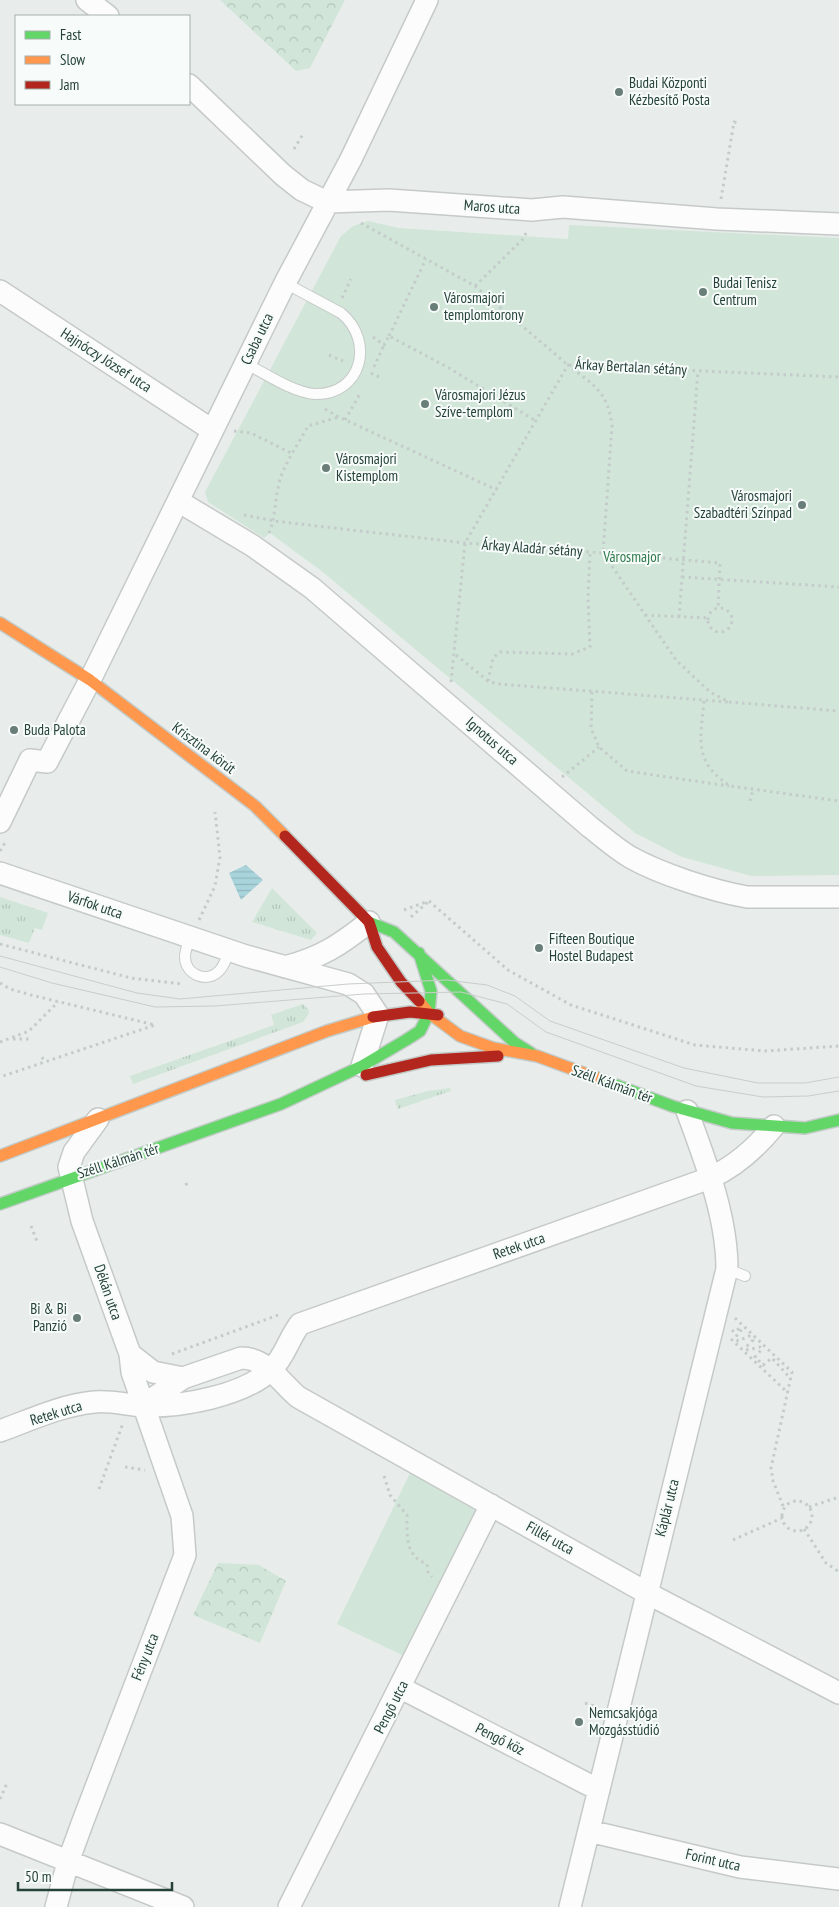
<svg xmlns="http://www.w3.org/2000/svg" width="839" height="1907" viewBox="0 0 839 1907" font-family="'PT Sans Narrow',sans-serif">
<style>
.grass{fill:url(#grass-tufts)}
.forest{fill:url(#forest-crowns)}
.park{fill:#d1e6d8}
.water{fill:url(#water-rules)}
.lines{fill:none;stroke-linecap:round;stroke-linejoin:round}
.lane-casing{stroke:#c5cac8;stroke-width:12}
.street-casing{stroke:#c5cac8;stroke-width:24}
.fast-casing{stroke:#c3cbc8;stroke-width:14}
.slow-casing{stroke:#c3cbc8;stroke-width:14}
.jam-casing{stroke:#c3cbc8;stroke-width:14}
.path{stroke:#c3ccca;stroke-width:3;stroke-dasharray:2.5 4;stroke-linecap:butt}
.lane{stroke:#fcfcfc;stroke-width:10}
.street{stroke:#fcfcfc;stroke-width:21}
.fast{stroke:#63d668;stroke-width:11}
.slow{stroke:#ff974d;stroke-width:11}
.jam{stroke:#b3261e;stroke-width:11}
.tram{stroke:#c9cdcc;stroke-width:1}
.poi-dot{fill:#697e78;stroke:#f7fbf9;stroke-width:2}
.labels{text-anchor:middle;stroke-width:4;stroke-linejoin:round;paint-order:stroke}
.poi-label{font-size:15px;fill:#24423a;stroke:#f7fbf9;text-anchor:start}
.street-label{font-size:15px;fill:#24423a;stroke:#f7fbf9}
.park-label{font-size:15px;fill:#2d7a4b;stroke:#f7fbf9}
</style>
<defs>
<pattern id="grass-tufts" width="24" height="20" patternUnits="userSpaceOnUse" patternTransform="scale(1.25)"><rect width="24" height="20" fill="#d1e6d8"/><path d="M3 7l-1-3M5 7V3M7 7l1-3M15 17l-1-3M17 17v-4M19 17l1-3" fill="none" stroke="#b3c6ba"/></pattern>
<pattern id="forest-crowns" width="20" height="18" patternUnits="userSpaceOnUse" patternTransform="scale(1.25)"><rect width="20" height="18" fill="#d1e6d8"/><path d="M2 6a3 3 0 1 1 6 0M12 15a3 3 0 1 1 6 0" fill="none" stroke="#b3c6ba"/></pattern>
<pattern id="water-rules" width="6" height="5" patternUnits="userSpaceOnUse" patternTransform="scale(1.25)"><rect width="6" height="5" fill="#a9d4db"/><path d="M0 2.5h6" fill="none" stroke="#91b7bd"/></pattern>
</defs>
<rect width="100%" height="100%" fill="#e8edeb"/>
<path class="grass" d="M272,888L317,933L311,940L252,922Z
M0,897L48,913L42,930L35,928L29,943L0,935Z
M303,1004L309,1010L308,1015L303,1022L133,1084L130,1076L274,1025L271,1015Z
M450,1088L451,1091L398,1109L395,1100L428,1091Z"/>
<path class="forest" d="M220,0H345L310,68L296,71Z
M218,1563L259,1565L286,1581L260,1643L193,1615Z"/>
<path class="park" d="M368,221L399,228L568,239L569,225L839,238V875L751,876L682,857L635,833L324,573L270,533L264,538L208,502L205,492L341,236L353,226Z
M410,1473L476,1511L406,1657L337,1624Z"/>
<path class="water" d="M246,865L263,880L241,900L229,873Z"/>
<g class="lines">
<defs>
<path id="lane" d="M245,363C264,373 294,393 315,394C362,395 375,341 341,313L285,283
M190,938C188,944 185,950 185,957C185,974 206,984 219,971C224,966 227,957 230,950
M727,1269L745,1276"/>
<path id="street" d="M87,0L108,16
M189,85L283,175L302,190L327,202L389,200L532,210L563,207L717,219L839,224
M0,291L212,430
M178,501L253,546L312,588L590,827C603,837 615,848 630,857C660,874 713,891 747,897H839
M0,822L30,760L47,762L90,680L285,283L351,159L427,0
M0,873L246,956L348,984L364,994L378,1015L362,1066
M285,967C322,957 340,945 369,922
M130,1354L153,1372L183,1378
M142,1406L183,1378L241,1358C267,1358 280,1382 298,1397L647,1593L839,1693
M0,1431C30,1420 62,1405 94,1402C110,1400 127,1405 143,1406C181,1407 244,1396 272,1369C285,1356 289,1338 300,1324L710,1178C736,1166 756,1148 774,1126
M401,1688L599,1790
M589,1831L740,1867L839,1879
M0,1834L183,1907
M56,1907L68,1862L83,1821L185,1555L182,1516L132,1372L130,1354L82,1221L69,1167L74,1152L98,1119
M289,1907L491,1505
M570,1907L727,1269C727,1216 705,1160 687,1111"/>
<path id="fast" d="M369,922L394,932L515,1043L531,1053
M597,1078L672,1106L732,1123L805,1128L839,1120
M0,1204L281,1104L362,1066L406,1040L420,1031L429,1013L431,991L419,953"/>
<path id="slow" d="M0,623L90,680L255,806L285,836
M419,1001L429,1013L460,1036L493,1048L537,1056L597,1078
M0,1156L327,1031L373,1017"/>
<path id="jam" d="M285,836L369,922L377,947L401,982L419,1001
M373,1017L410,1012L438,1015
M366,1075L431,1060L498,1056"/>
</defs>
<use href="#lane" class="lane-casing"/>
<use href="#street" class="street-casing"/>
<use href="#fast" class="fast-casing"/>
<use href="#slow" class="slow-casing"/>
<use href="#jam" class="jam-casing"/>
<path class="path" d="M294,149L303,134
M721,199L734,122L740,123
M361,223L475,286L568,365L839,377
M475,286L524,238L527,230
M342,298L351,279
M389,336L426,259
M373,337L384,345L389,336L449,368L536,421
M329,355L343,361
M374,367L384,345
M371,373L381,378
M325,409L339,417L497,490
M345,420L361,392
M234,431L251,433L293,454
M244,515L274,521L465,543L603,553L676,660L710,692L729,702L839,711
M269,533C276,516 275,497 280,479C286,461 299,443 308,426L339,417
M682,577L839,587
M708 620a12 12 0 1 1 24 0a12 12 0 1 1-24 0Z
M645,615L709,618
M679,617L698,371
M456,655L488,681L498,684L729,702
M488,681L493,658L500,652L572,654L590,647L588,599L590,553
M451,682L465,543L568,365C593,385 608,391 612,426L603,553L720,563L718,608
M592,692L591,728L599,747L627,771L729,786
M704,701C700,742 694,762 730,786L839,801
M562,777L599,747
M750,801L753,789
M0,851L6,841
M429,901L508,970L571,1005L695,1045L765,1051L839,1046
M404,910L426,902
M411,917L429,901
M199,920L215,886L220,857L215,812
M0,944L131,978L182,984
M0,983L10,989L31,995L155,1025L0,1077
M13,1039H30
M0,1042L29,1031L58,1002
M42,1057L45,1062
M186,1183L188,1189
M31,1226L38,1244
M735,1318L792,1372L771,1468L773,1481L784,1508
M732,1330L734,1332L740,1328L742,1329L735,1338L738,1341L749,1336L753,1340L745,1348L748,1350L760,1347L762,1349L755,1357L763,1365L772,1358L791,1379
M731,1339L788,1393
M172,1354L281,1314
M125,1467L145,1470
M384,1476L390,1495L407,1515C407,1536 405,1556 427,1564L428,1572L432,1577
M99,1489L123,1423
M782 1516a15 15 0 1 1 30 0a15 15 0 1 1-30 0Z
M809,1507L839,1497
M804,1529L826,1563L839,1572
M733,1540L782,1518
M585,1703L598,1707
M0,1799L8,1781"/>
<use href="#lane" class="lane"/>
<use href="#street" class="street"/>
<use href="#fast" class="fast"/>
<use href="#slow" class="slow"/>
<use href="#jam" class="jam"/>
<path class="tram" d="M0,956L137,993L180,999L348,984L447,980L487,985L515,996L550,1021L684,1068L758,1083H805L839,1077
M0,967L52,983L155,1007L215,1006L364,994L461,992L507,1004L546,1032L696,1086L763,1097L808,1096L839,1091"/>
</g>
<g class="poi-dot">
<circle cx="619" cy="92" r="5"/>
<circle cx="703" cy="292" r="5"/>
<circle cx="434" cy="307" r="5"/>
<circle cx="425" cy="404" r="5"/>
<circle cx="326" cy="468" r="5"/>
<circle cx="802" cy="505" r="5"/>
<circle cx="14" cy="730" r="5"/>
<circle cx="539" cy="948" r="5"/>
<circle cx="77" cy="1318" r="5"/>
<circle cx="579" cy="1722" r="5"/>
</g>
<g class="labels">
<g class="poi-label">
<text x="629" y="88">Budai Központi<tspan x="629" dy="17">Kézbesítő Posta</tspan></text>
<text x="713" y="288">Budai Tenisz<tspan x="713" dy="17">Centrum</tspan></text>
<text x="444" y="303">Városmajori<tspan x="444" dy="17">templomtorony</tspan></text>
<text x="435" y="400">Városmajori Jézus<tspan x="435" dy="17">Szíve-templom</tspan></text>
<text x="336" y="464">Városmajori<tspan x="336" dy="17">Kistemplom</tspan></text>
<text x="792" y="501" text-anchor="end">Városmajori<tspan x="792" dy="17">Szabadtéri Színpad</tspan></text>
<text x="24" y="735">Buda Palota</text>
<text x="549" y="944">Fifteen Boutique<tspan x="549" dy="17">Hostel Budapest</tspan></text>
<text x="67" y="1314" text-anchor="end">Bi &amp; Bi<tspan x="67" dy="17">Panzió</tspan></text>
<text x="589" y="1718">Nemcsakjóga<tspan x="589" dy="17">Mozgásstúdió</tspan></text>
</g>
<g class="street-label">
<text transform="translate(492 207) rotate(4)" y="5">Maros utca</text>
<text transform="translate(257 339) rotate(-64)" y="5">Csaba utca</text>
<text transform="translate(106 360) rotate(33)" y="5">Hajnóczy József utca</text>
<text transform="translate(631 367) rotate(3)" y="5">Árkay Bertalan sétány</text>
<text transform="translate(532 548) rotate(4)" y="5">Árkay Aladár sétány</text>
<text transform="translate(492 741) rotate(41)" y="5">Ignotus utca</text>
<text transform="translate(204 748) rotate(37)" y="5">Krisztina körút</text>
<text transform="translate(95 905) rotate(19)" y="5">Várfok utca</text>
<text transform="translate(612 1084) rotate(20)" y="5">Széll Kálmán tér</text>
<text transform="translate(118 1161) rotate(-18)" y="5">Széll Kálmán tér</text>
<text transform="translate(519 1246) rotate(-19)" y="5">Retek utca</text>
<text transform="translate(108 1292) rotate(71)" y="5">Dékán utca</text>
<text transform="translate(56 1413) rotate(-17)" y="5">Retek utca</text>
<text transform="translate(667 1508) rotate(-76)" y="5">Káplár utca</text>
<text transform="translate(550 1538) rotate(29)" y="5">Fillér utca</text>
<text transform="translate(145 1657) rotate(-68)" y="5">Fény utca</text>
<text transform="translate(391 1707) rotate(-63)" y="5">Pengő utca</text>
<text transform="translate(500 1739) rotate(27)" y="5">Pengő köz</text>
<text transform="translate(713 1860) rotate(13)" y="5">Forint utca</text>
</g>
<g class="park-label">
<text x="632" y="562">Városmajor</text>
</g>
</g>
<rect x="15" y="15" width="175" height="90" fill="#f7fbf9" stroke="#a3b1ad"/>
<rect x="25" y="31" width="25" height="8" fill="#63d668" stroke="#a3b1ad"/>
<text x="60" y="40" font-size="15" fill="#24423a">Fast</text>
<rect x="25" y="56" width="25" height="8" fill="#ff974d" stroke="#a3b1ad"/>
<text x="60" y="65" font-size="15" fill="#24423a">Slow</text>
<rect x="25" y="81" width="25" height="8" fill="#b3261e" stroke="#a3b1ad"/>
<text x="60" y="90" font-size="15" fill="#24423a">Jam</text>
<path d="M18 1882v8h154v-8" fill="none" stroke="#24423a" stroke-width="2.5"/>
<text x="25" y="1882" font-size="15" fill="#24423a" stroke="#f7fbf9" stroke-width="4" paint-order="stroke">50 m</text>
</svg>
